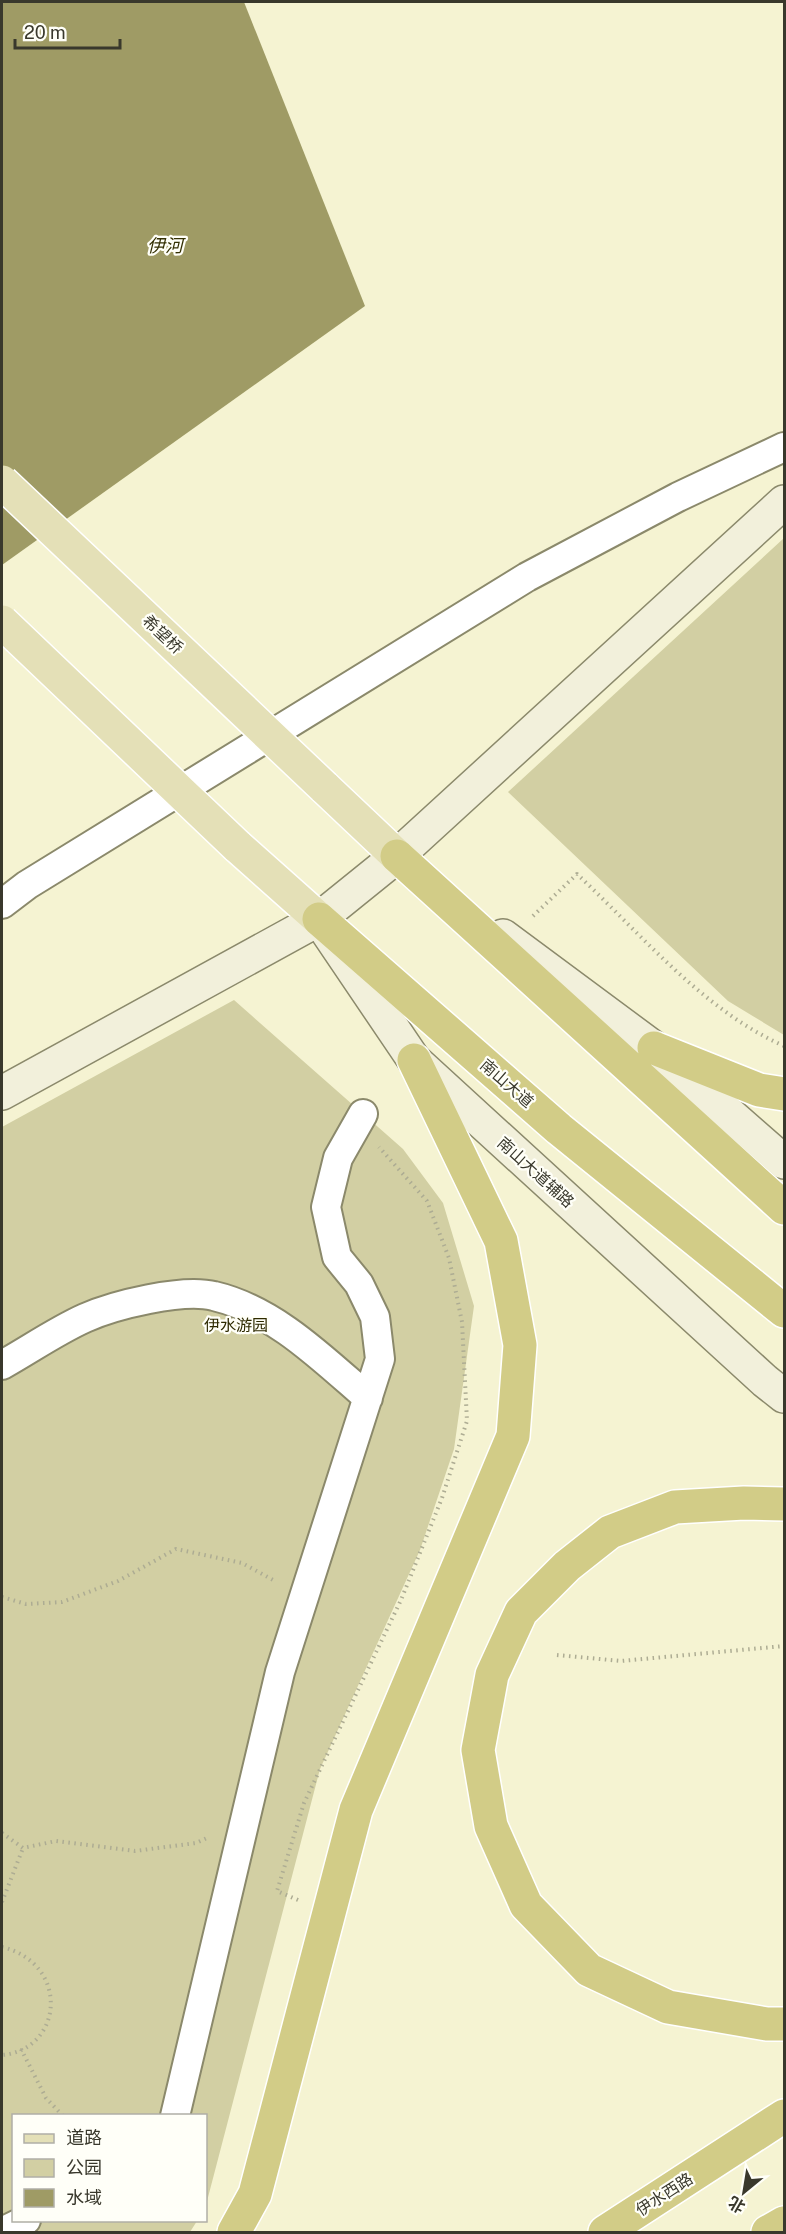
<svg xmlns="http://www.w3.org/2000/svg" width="786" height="2234" viewBox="0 0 786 2234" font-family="'Public Sans','Noto Sans SC',sans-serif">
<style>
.green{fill:#d2cfa3}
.water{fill:#9f9b65}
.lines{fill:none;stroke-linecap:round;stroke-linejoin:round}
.street-casing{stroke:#8b896b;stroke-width:32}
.secondary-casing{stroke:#8b896b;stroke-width:36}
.primary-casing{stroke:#fff;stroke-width:36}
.highway-casing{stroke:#fff;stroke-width:36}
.path{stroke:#adac93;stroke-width:4;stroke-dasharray:1.5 4.5;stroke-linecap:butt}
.street{stroke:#fff;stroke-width:28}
.secondary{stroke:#f2f0db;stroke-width:33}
.primary{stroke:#e4e0b7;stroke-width:33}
.highway{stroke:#d2cc87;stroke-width:33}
.primary-bridge-casing{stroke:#fff;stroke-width:36;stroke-linecap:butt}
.primary-bridge{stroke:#e4e0b7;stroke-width:33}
.labels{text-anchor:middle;stroke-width:4.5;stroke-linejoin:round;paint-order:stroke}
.street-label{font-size:16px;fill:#39382c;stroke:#fffff8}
.park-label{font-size:16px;fill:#2e2a00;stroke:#fffff8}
.water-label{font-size:18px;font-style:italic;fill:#343003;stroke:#fffff8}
</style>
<rect width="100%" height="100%" fill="#f5f3d2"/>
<path class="green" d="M784,538V1035L728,1001L508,792Z
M234,1000L403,1149L443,1203L474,1306L454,1449L420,1550L320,1769L206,2205V2116H14V2220L197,2221L190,2232H2V1127Z"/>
<path class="water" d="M2,2H244L365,306L2,565Z"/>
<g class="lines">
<defs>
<path id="street" d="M2,904L27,885L527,577L678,497L784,447
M2,1365C29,1350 56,1331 85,1318C114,1305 183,1288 214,1296C274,1310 323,1359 368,1398
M175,2116L280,1672L380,1359L375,1317L359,1284L337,1257L326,1207L338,1158L363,1114
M2,2232L26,2220"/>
<path id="secondary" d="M328,933L414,1060L765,1381L784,1396
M503,936L654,1048L784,1162
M2,1093L319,919L397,856L784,502"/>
<path id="primary" d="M324,787L397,856
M237,846L319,919"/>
<path id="highway" d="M397,856L784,1208
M319,919L559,1129L784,1311
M654,1048L759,1090L784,1094
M784,1504L744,1503L675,1507L610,1532L567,1566L521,1612L492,1675L478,1750L491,1826L526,1905L589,1970L668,2007L767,2024H784
M234,2232L255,2194L356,1810L513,1436L520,1345L501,1241L414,1060
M605,2232L784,2116
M768,2232L784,2223"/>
</defs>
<use href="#street" class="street-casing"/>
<use href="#secondary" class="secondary-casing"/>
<use href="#primary" class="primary-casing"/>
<use href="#highway" class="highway-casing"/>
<path class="path" d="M533,916L577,874C642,935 703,1010 784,1046
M2,1597L26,1604L62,1602L118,1581L176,1549L242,1563L275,1581
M557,1655L621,1661L784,1646
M2,1833L23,1848L56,1841L135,1851L196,1843L209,1837
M298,1900L277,1891L304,1803L401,1600L442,1498L467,1421L462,1322L449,1258L427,1201L379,1147
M2,1902L23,1848
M2,1947C71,1964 63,2050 2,2055
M21,2049L46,2098L63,2116"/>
<use href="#street" class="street"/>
<use href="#secondary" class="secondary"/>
<use href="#primary" class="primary"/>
<use href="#highway" class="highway"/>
<defs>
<path id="primary-bridge" d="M2,482L324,787
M2,622L237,846"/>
</defs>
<use href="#primary-bridge" class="primary-bridge-casing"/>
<use href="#primary-bridge" class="primary-bridge"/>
</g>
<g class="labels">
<g class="street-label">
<text transform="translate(163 634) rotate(43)" y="6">希望桥</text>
<text transform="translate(507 1083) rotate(41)" y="6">南山大道</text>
<text transform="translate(536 1172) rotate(42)" y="6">南山大道辅路</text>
<text transform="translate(664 2194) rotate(-33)" y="6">伊水西路</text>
</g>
<g class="park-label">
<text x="236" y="1331">伊水游园</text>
</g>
<g class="water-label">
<text x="165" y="252">伊河</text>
</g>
</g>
<rect width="786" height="2234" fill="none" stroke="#39382c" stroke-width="6"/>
<rect x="12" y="2114" width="195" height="108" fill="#fffff8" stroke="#b0afa6" stroke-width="1.5"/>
<rect x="24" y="2134" width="30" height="9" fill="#e4e0b7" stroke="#b0afa6" stroke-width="1.5"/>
<text x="66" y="2144" font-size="18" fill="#39382c">道路</text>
<rect x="24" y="2159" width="30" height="18" fill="#d2cfa3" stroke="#b0afa6" stroke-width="1.5"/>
<text x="66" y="2174" font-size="18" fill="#39382c">公园</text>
<rect x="24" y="2189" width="30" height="18" fill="#9f9b65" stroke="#b0afa6" stroke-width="1.5"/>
<text x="66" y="2204" font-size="18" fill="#39382c">水域</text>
<g transform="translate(744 2192) rotate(210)" stroke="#fffff8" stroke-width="4.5" paint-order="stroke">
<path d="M0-4.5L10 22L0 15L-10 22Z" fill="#39382c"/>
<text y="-9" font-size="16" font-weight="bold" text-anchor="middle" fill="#39382c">北</text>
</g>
<path d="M15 39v9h105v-9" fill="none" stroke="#39382c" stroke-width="3"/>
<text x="24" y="39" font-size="18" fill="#39382c" stroke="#fffff8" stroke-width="4.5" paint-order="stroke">20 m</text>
</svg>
